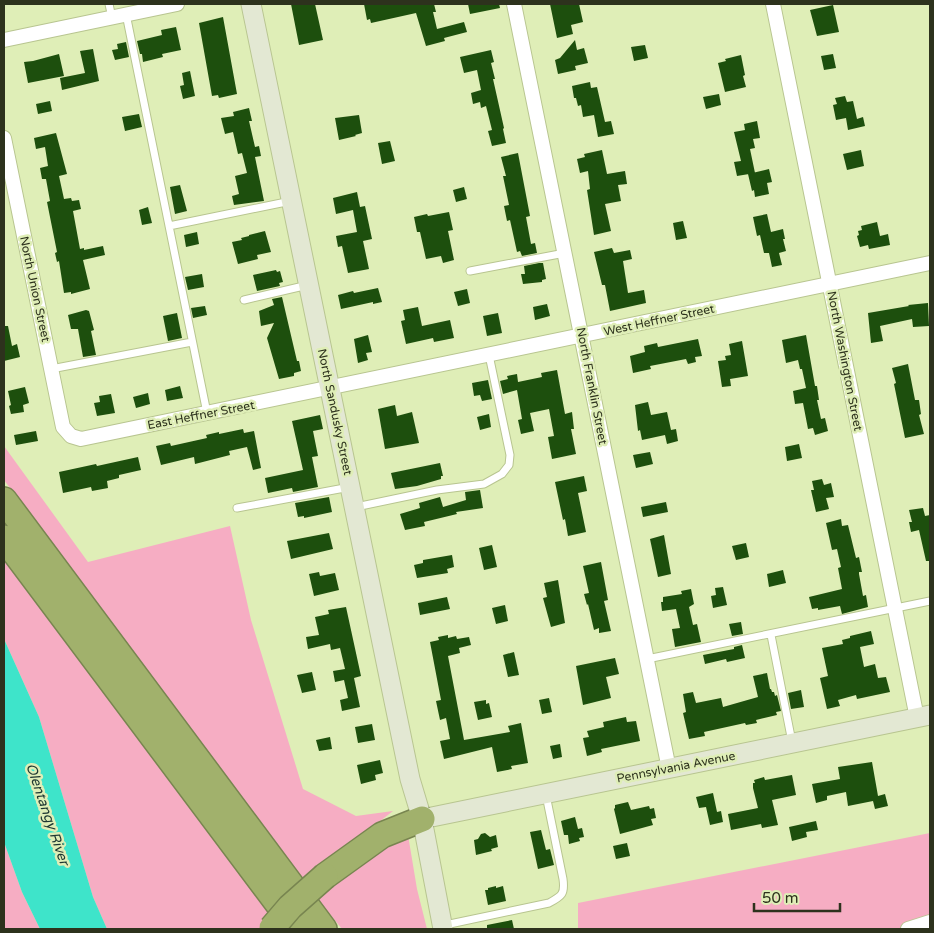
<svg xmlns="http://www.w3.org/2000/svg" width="934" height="933" viewBox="0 0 934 933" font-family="'Varela Round',sans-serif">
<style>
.green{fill:#f6adc3}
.water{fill:#3ee4ca}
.building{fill:#1d4f0d}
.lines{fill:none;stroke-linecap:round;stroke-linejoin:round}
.lane-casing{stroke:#b8c590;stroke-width:9}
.street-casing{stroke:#b8c590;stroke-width:16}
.secondary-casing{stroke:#b8c590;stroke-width:21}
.highway-casing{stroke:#788550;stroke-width:28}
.lane{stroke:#fff;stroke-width:7}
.street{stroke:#fff;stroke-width:14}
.secondary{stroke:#e3e8d3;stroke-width:19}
.highway{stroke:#a1b16c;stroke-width:25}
.highway-bridge-casing{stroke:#788550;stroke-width:28;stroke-linecap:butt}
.highway-bridge{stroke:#a1b16c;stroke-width:25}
.labels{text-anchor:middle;stroke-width:5;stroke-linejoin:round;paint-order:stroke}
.street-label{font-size:12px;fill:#2d321d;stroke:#dfeeb7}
.water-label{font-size:14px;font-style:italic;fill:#1c3631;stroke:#dfeeb7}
</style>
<rect width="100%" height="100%" fill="#dfeeb7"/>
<path class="green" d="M4,446L88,562L230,526L251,620L303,789L356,816L393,811L304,881L4,480Z
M4,555L283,929H107L93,897L39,717L4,639Z
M930,833V916L900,929H578V903Z
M408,835L417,889L427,929H342L315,896L379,851Z
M4,842L22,892L40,929H4Z"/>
<path class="water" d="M4,639L39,717L93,897L107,929H40L22,892L4,842Z"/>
<path class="building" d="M291,4H315L323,40L299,45Z
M364,4H434L436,12H433L437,29L464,22L467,32L444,38L445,41L426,46L416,13L371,23L370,19L367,20Z
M468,4H499L500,8L470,14Z
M550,4H579L583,22L571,25L573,34L557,38Z
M833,5L839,32L817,36L810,10Z
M223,17L237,94L219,98L218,95L212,96L199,23Z
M176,27L181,50L162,54L163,57L143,62L142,54H140L137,41L162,35L161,30Z
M575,40L577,50L584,48L588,63L575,66L576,70L558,74L555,60L560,58Z
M126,42L129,57L115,60L112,50L118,49L117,44Z
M645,45L648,58L634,61L631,47Z
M93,49L99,81L62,90L60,78L85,73L80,51Z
M491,50L494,62L491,63L495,79H493L504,128L503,129L506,143L492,146L488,131L492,130L486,106L481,108L480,102L473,104L471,93L481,90L477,70L464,73L460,57Z
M59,54L64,76L28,83L24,62L33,61Z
M833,54L836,68L824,70L821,56Z
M741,55L745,75L743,76L746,87L725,92L718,63L726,61L725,59Z
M190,71L195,96L183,99L180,86L184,85L182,73Z
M590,82L591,88L597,87L605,122L611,121L614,134L598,137L594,115L583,117L581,105L578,106L576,98H574L572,86Z
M719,94L721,105L706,109L703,97Z
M845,96L847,102L853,101L857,119L863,117L865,126L848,130L846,118L836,120L833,105L837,104L835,98Z
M50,101L52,111L38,114L36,104Z
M249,108L252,121H249L255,147L259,146L261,156L255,157L264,201L234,205L232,196L239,194L235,176L247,173L242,153L238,154L233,132L225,134L221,118L234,116L233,112Z
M139,114L142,127L125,131L122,117Z
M359,115L362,133L355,135L356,136L339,140L335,118Z
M757,121L760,138L753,139L755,148L750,149L755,173L737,176L734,162L741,161L734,132L745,130L744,124Z
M56,133L67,174L59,176L64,199L71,198L72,201L79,200L81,209L73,211L80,249L84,248V250L103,246L105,255L83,260L90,289L71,294V292L64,293L59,261L57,262L55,253L57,252L47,202L50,201L46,179H42L40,168L48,166L45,147L36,149L34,138Z
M390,141L395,161L382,164L378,143Z
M602,150L607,174L625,171L627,184L618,185L621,201L605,204L611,231L594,235L587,190L590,189L588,171L580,173L577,159L585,157L584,154Z
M861,150L864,166L847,170L843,154Z
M518,153L530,216L526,217L531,244L535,243L537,253L522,256L520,251L517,252L510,220L507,221L504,206L509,205L503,176H506L501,157Z
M769,169L772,182L767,183L769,194L755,197L754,190L752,191L748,174Z
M180,185L187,211L175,214L170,187Z
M464,187L467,199L456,202L453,190Z
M357,192L360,207L365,206L372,239L363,241L369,269L348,273L342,246L338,247L336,236L357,232L353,210L336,214L333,198Z
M148,207L152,223L142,225L139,210Z
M449,212L453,230L448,231L454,260L443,263L441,256L426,259L420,232H417L414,217L427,214L428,216Z
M767,214L771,232L783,229L785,239H783L786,251L779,253L782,265L772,267L769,253H764L760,235L757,236L753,217Z
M683,221L687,238L676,240L673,223Z
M877,222L880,236L888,234L890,245L869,249L868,245L860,247L857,236L859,235L858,231L862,230L861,226Z
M265,231L271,252L257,255L258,259L238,264L232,242L242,240L241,238L249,236V235Z
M197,232L199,244L186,247L184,235Z
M612,248L614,253L630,250L632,259L623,261L628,293L644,290L646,303L610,311L605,285H602L594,252Z
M539,263H543L546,279L542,280V282L523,284L521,274H525L524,266Z
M276,270L277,272L280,271L283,282L279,283L280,286L257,291L253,275Z
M202,274L204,287L188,290L185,277Z
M378,288L382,302L373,304V302L341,309L338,295L353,291L354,293Z
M467,289L470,303L458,306L454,292Z
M282,297L297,361H299L301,371L294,373V376L279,379L267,338L274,323L261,326L259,311L274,305L272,299Z
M928,303L929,326L913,327L912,319L880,326L883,341L871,343L868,313L909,306L908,305Z
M547,304L550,316L535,320L533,307Z
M205,306L207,315L193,318L191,308Z
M418,307L422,326L450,320L454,338L434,342L433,338L406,344L401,321L405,320L403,310Z
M86,310L89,311L94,330L91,331L96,355L83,357L78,329H71L68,315Z
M177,313L182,338L168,341L163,316Z
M498,313L502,333L487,336L483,316Z
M4,326H8L12,346L17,344L20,357L4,361Z
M368,335L372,352L366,353L368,360L358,363L354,339Z
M806,335L815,386H817L819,400H817L821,419L825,418L828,431L815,435L813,428L808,429L803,403L795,404L793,391L806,388L802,369H800L798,360L786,363L782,340Z
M698,339L702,356L695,357L696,362L688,364L686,359L650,366L651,369L633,373L630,356L645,352L644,346L657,343L658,347Z
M742,341L748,376L730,379L731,386L722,387L718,361L726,360L725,356L731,355L729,344Z
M908,364L915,400H919L921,414L919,415L924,434L905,438L894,384L896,383L892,368Z
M557,370L565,414L572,412L574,429H571L576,454L552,459L548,437L554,436L549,409L530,413L534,431L521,434L518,420L522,419L517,390L503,394L500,381L508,379L507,376L517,374L518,382L542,377L541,373Z
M488,380L492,399L482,401L480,395L474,396L472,383Z
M180,386L183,398L167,401L165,390Z
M25,387L29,403L23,405L24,412L11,414L9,406L11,405L8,391Z
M148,393L150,404L136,408L133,397Z
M111,394L115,413L97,416L94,403L100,402L99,396Z
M648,402L651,415L667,412L671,430L676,429L678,441L667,444L665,435L642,440L640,430L638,431L635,405Z
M395,405L397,416L412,412L419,443L385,449L378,409Z
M489,414L491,427L480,430L477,417Z
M320,415L323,429L313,431L318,456L312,457L318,487L293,492L292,488L268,493L265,478L303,470L292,421Z
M243,429L244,433L254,431L261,468L253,470L247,447L229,451L230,455L195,464L194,457L161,465L156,446L170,443L171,446L207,438L206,435L219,432V434Z
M36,431L38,441L16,445L14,435Z
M799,444L802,458L787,461L785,447Z
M650,452L653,464L636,468L633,455Z
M138,457L141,470L119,475V478L107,481L108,488L92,491L91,487L63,493L59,472L96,464L97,466Z
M440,463L443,476H441V479L417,486L395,489L391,473Z
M584,476L587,491L578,493L586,532L568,536L565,519L563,520L555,482Z
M822,479L824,485L831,483L834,497L826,498L829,509L816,512L811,490H814L812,481Z
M480,490L483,508L456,512L457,514L424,522L425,526L405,530L400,514L420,508L419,503L440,497L443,507L466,500L465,492Z
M329,497L332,512L304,518V516L298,517L295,503Z
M666,502L668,512L643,517L641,507Z
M923,508L925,516L930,515V561H926L919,530L911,532L909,522H912L909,510Z
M841,519L842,526L848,525L856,558L859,557L862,572H859V574L863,596L866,595L868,607L842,614L840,606L818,610V608L812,609L809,597L842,589L838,568L841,567L837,549L832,550L826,523Z
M329,533L333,549L291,559L287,541Z
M664,535L671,574L658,577L650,539Z
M746,543L749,557L736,560L732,546Z
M492,545L497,567L484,570L479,548Z
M452,555L454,567L447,569L448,573L417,578L414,565L423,563V560Z
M601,562L608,600L604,601L611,631L599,633V628L594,630L588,604L587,605L584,594L589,593L583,566Z
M783,570L786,583L769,587L767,574Z
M319,572L320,576L335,573L339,590L314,596L309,574Z
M558,580L565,623L551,627L543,598L547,597L544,583Z
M723,587L727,605L713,608L711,596L716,595L715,588Z
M691,589L694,604L689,607L693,625L697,624L701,642L675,647L672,629L680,628L676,609L662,611L661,602H663V597L682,594L681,591Z
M447,597L450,609L420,615L418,603Z
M505,605L508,621L496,624L492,608Z
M346,607L361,676L354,678L360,707L342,711L340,700L348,698L344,680L335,682L333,671L345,669L340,648L331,650L330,644L308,649L306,637L319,635L315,617L329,614L328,610Z
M741,622L743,634L732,636L729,624Z
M871,631L874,644L860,647L864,667L875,664L878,678L886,677L890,692L857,699L856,695L838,700L840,706L827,709L820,678L828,676L822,648L843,644L842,640L850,638V636Z
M448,635V638L456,636L457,639L469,637L471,645L459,648L460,653L448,656L464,740L510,732L508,726L521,723L528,763L511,766L512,769L497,772L492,747L444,759L440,741L450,739L446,718L440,720L436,701L441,700L430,642L439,640L438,637Z
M742,645L745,658L727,662L726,659L705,664L703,655L734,649V647Z
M514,652L519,675L508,677L503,655Z
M615,658L619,674L606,677L611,698L583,705L576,666Z
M312,672L316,690L302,693L297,675Z
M767,673L770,689H771L772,692H774L775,696L777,695L781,711L776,712L777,715L756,720L757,723L746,725L745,723L704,732L705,736L689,739L683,713L686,712L683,694L693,692L696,703L721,698L723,707L758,697L753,676Z
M801,690L804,707L791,709L788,693Z
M549,698L552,712L542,714L539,700Z
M486,700V704L489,703L492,717L478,720L474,702Z
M626,717L627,722L636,721L640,741L601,749L602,752L587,756L583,738L589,737L587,731L604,727L603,722Z
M372,724L375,740L358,743L355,727Z
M330,737L332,749L319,751L316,740Z
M560,744L562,757L553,759L550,746Z
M380,760L383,773L375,775L376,780L361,784L357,765Z
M872,762L878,796L885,794L888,806L875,809L873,801L848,806L846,792L827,796V800L816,803L812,784L840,779L838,767Z
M792,775L796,795L772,800L778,825L762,828L761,824L731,830L728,814L758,808L753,788V783H755L754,780L764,777L765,780Z
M713,793L717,812L721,811L723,822L710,825L706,807L699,808L696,797Z
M628,802L631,810L649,806L650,809L654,808L656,818L651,819L653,825L620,834L614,809L615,808V805Z
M575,817L578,829L582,828L584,837L579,838L580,841L569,844L568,835H564L561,821Z
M816,821L818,830L806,832L807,837L792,841L789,827Z
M541,830L546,850L550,849L554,865L538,869L530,832Z
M485,833L490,837L496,835L498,847L491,849L492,851L476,855L474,840L478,839L481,834Z
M627,843L630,856L616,859L613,846Z
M496,886V888L503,886L506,901L488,905L485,890H488V888Z
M512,920L514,929H487V925Z"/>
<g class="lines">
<defs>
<path id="lane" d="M109,4L112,18
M126,14L207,413
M169,226L291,201
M470,271L565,253
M244,300L308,285
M51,369L192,342
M356,507L437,490L484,484L502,474L509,465L510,455L489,355
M237,508L350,487
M771,635L792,742
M647,659L930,601
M445,925L549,903C562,896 565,894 563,879L546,795"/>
<path id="street" d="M514,4L669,769
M773,4L917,718
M4,40L177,4
M4,138L63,427L71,436L81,439L930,263
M908,929L930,922"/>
<path id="secondary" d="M251,4L410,779L422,819L443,929
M422,819L930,715"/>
<path id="highway" d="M4,500L324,929
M4,538L297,929
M325,876L382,835L422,819"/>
</defs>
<use href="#lane" class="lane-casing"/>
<use href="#street" class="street-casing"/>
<use href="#secondary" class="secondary-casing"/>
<use href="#highway" class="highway-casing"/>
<use href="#lane" class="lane"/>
<use href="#street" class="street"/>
<use href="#secondary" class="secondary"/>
<use href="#highway" class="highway"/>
<defs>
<path id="highway-bridge" d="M272,928L290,907L325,876"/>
</defs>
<use href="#highway-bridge" class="highway-bridge-casing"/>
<use href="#highway-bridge" class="highway-bridge"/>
</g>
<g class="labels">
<g class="street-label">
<text transform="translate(35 289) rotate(78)" y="4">North Union Street</text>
<text transform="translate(659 320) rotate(-12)" y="4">West Heffner Street</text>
<text transform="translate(845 361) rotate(79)" y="4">North Washington Street</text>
<text transform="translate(592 386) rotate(79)" y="4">North Franklin Street</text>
<text transform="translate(335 412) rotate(78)" y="4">North Sandusky Street</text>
<text transform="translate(201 415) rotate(-11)" y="4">East Heffner Street</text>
<text transform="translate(676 767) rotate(-11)" y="4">Pennsylvania Avenue</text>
</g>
<g class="water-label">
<text transform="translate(48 814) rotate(71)" y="5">Olentangy River</text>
</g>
</g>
<rect width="934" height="933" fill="none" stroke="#2d321d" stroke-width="10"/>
<path d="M754 903v8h86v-8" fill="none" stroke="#2d321d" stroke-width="2.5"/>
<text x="762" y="903" font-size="15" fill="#2d321d" stroke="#dfeeb7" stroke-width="4" paint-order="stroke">50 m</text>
</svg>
